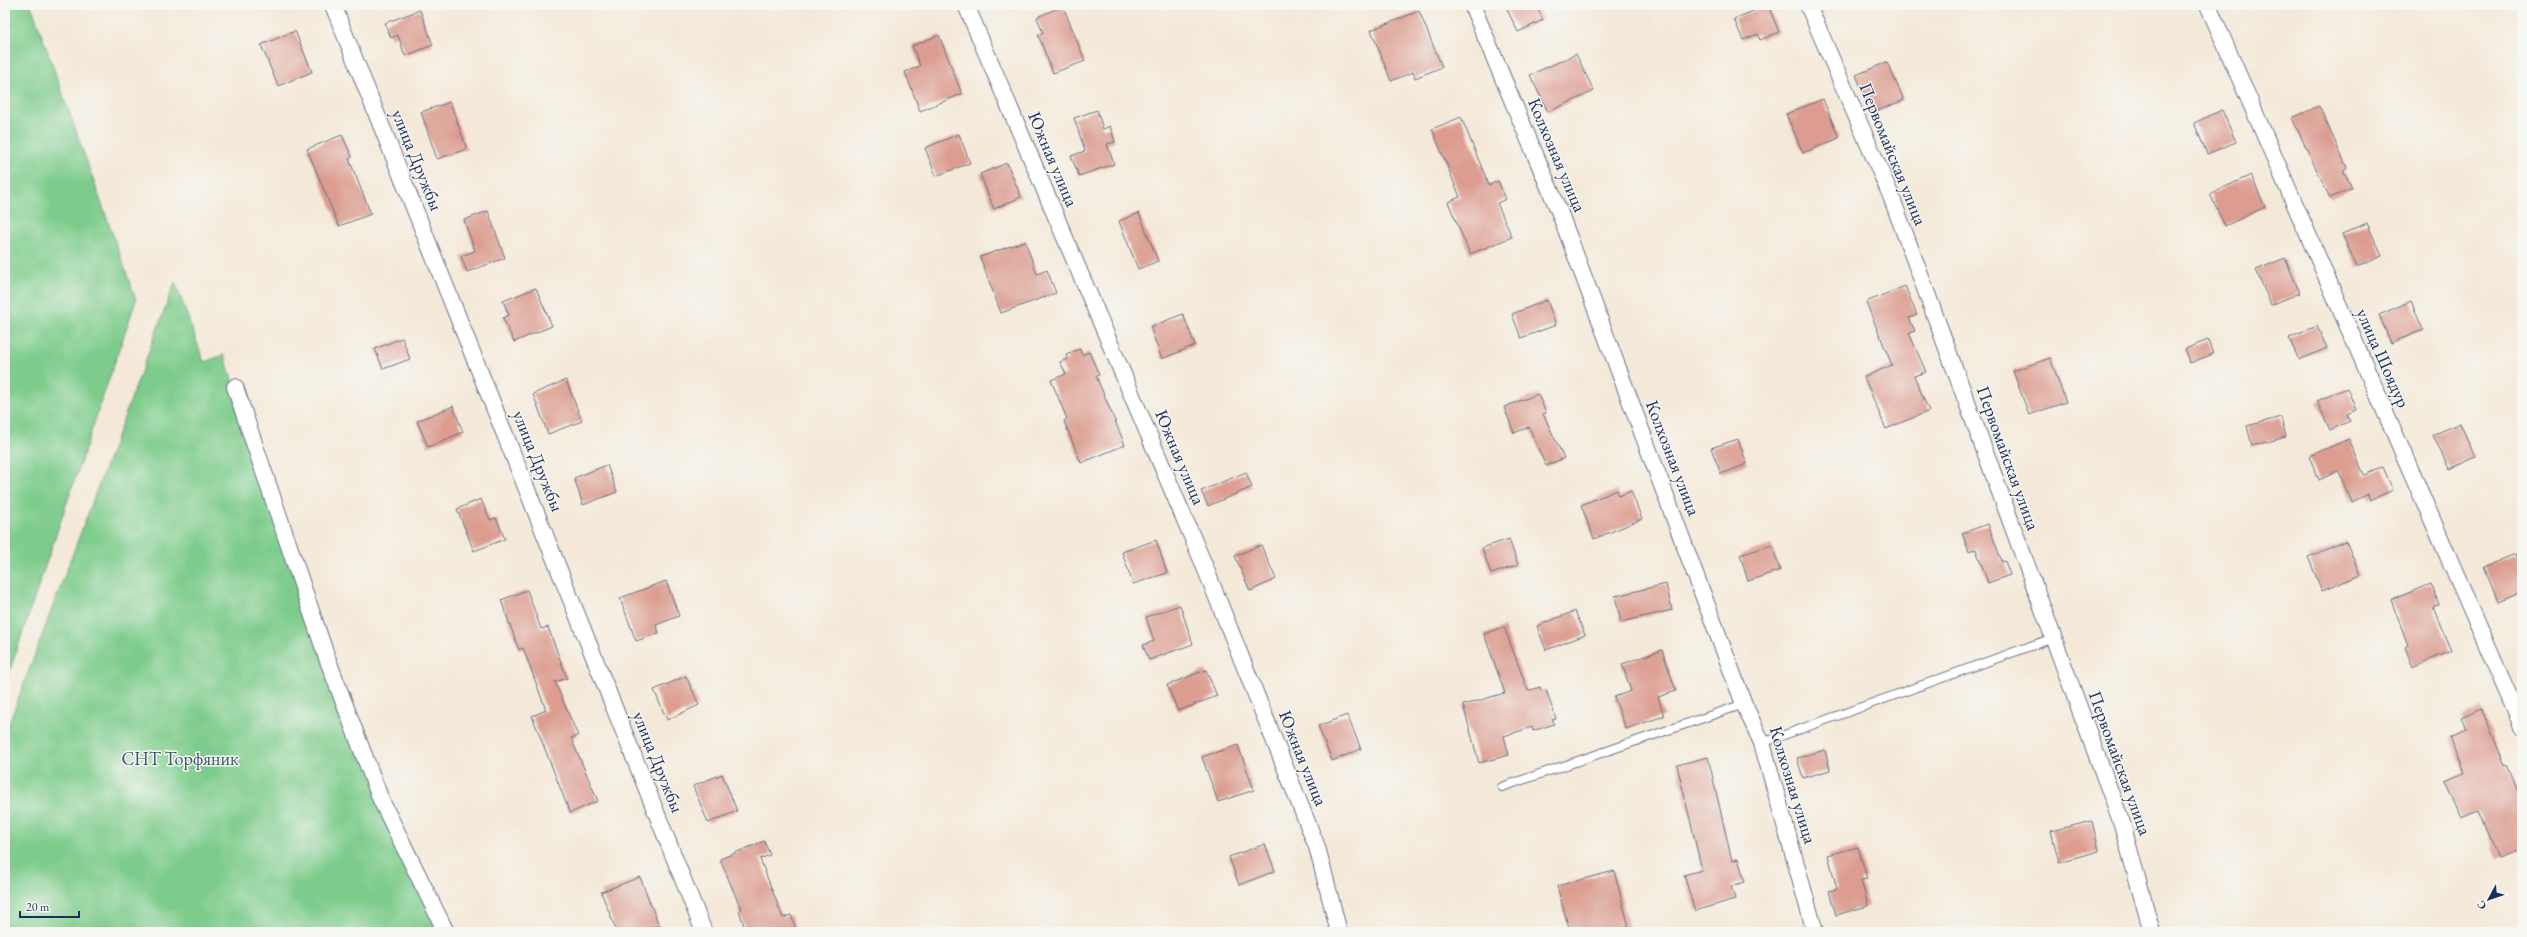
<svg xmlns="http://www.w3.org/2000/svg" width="2527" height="937" viewBox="0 0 2527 937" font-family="'EB Garamond',serif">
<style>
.green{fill:#7ecc8b;stroke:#4c7e74}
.building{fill:#dc9d90}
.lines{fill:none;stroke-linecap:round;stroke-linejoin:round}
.lane-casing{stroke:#677089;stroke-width:10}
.street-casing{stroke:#677089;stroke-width:18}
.lane{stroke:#fff;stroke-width:8}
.street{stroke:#fff;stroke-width:16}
.labels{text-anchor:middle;stroke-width:3;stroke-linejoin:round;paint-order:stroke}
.street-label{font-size:18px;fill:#1b2f5e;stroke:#f6f6f2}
.park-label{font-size:18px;fill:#345669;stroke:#f6f6f2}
</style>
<rect width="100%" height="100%" fill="#f6f6f2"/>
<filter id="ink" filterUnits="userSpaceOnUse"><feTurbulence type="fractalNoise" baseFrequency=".025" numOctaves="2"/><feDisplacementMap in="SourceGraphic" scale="8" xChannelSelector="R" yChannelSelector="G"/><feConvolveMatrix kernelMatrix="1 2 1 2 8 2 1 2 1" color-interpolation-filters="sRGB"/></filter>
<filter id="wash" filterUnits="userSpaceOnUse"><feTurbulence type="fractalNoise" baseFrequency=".012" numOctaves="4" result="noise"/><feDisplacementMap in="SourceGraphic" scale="16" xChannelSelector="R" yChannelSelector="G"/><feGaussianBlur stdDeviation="0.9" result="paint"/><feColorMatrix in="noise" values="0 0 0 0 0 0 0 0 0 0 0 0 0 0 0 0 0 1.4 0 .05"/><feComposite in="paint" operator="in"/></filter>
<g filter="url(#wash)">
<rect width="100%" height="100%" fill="#f4e9d8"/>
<path class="green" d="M5,5H31L136,300L5,684Z
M175,282L204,362L224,355L327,658L446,932H5V734Z"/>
<g id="blocks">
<path class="building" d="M1505,5H1536L1543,20L1518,32Z
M1768,5L1779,32L1760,40L1758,34L1743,40L1734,19Z
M1063,6L1085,61L1053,73L1038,35L1043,33L1037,17Z
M420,10L433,45L405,56L398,35L391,38L385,23Z
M1419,11L1442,67L1415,78L1413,72L1391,81L1371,30Z
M295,31L312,72L278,86L261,45Z
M939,35L962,94L920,111L905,72L920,66L912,46Z
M1576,54L1594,91L1548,112L1530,75Z
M1887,62L1904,100L1872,113L1856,75Z
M1823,99L1839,138L1803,153L1786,114Z
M450,102L467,149L437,159L421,112Z
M2319,106L2347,168L2343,170L2352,188L2330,198L2292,118Z
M1097,110L1103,129L1110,126L1115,142L1107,144L1114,164L1079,176L1071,156L1085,151L1074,118Z
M2222,110L2236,142L2207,154L2194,123Z
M1461,117L1489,185L1498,181L1506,199L1497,203L1512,237L1470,254L1448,202L1460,197L1432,129Z
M959,134L970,163L936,176L925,148Z
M342,135L352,157L349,159L371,214L339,226L307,149Z
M1007,163L1021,197L994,209L980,174Z
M2251,175L2265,207L2225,226L2210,194Z
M488,211L505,258L467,272L461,256L475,251L464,220Z
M1139,213L1158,261L1138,269L1119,221Z
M2367,223L2382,256L2357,267L2342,234Z
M1025,241L1037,274L1047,270L1056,293L1001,313L980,257Z
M2285,258L2300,293L2271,305L2256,270Z
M1905,286L1917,315L1909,318L1915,331L1909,333L1926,372L1914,376L1929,411L1886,429L1864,377L1892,365L1866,302Z
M536,288L552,326L514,342L503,318L509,315L503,301Z
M1547,300L1556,325L1521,338L1512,314Z
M2411,301L2423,330L2391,343L2379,315Z
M1183,314L1195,345L1162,359L1150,327Z
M2317,326L2327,348L2299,360L2289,338Z
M402,338L410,359L383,369L375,349Z
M2208,340L2213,354L2190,363L2185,349Z
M1080,349L1082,355L1089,352L1099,375L1096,376L1125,445L1081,463L1064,421L1067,419L1051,380L1066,374L1060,362L1068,359L1066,355Z
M2050,358L2066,402L2029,415L2013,371Z
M566,380L582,421L548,434L533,394Z
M2347,388L2356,410L2347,414L2350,421L2330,430L2317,401Z
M1538,394L1546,413L1543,414L1564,458L1546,466L1529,427L1514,433L1504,407Z
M453,406L463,432L428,447L417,421Z
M2281,417L2286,437L2252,446L2247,426Z
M2460,423L2475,457L2449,469L2433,435Z
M1738,439L1747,464L1721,474L1711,448Z
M2349,439L2364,475L2383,467L2393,490L2370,500L2368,494L2352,502L2338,471L2319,480L2309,456Z
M607,465L617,492L583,505L574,478Z
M1246,472L1252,487L1208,506L1201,491Z
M1617,490L1619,496L1631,491L1642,519L1594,539L1581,505Z
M481,499L490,520L496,518L505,539L474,551L457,509Z
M1988,524L2002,562L2005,561L2010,575L1988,583L1976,549L1969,552L1962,533Z
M1509,539L1518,565L1491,574L1482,548Z
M1156,540L1167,573L1133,584L1122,552Z
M2346,541L2360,575L2322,591L2308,557Z
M1261,545L1276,579L1250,591L1235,556Z
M1772,545L1780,570L1748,581L1740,555Z
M2515,554L2522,572V592L2498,602L2484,567Z
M666,581L679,616L656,625L659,633L636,641L620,598Z
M1666,584L1672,610L1621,622L1615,596Z
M2431,584L2439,604L2433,607L2451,651L2413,667L2405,647L2408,645L2391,600Z
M527,590L541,629L548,627L567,678L555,682L578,736L571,738L598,801L570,813L532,716L546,710L523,648L519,650L501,600Z
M1180,605L1193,644L1149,660L1143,645L1154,641L1146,617Z
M1575,611L1585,635L1546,650L1537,626Z
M1504,627L1528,691L1540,687L1541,691L1546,690L1556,719L1552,720L1554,724L1533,731L1532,727L1504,736L1509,755L1479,763L1463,705L1505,693L1484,634Z
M1662,650L1676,691L1658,697L1664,716L1626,729L1614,697L1631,691L1622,664Z
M1206,670L1217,696L1178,711L1167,685Z
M686,676L699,705L667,720L654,690Z
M2481,708L2505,766L2507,765L2522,800V849L2498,858L2478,811L2461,818L2445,781L2464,773L2449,737L2466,730L2461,717Z
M1347,715L1361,749L1332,761L1318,726Z
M1238,745L1254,790L1218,802L1202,757Z
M1825,750L1830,770L1803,778L1797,758Z
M1708,757L1732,861L1738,859L1745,882L1731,886L1735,899L1695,911L1684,875L1702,870L1677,765Z
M722,774L737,811L708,823L693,786Z
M2092,821L2099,851L2059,862L2051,831Z
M764,841L770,855L760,859L783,918L791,915L797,932H746L739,910L741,909L720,859Z
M1265,844L1275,871L1239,885L1229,857Z
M1858,847L1867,879L1861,880L1868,906L1836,915L1829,891L1837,889L1828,855Z
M1614,871L1629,927L1610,932H1570L1557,886Z
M640,877L660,928L651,932H617L601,892Z"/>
</g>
</g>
<g filter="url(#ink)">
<use href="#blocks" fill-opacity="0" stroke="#677089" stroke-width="1"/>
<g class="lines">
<defs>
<path id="lane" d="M1762,743L2053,638
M1502,787L1744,704"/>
<path id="street" d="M333,5L704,932
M966,5L1202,560L1317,847L1339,932
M1472,5L1559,211L1744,704L1762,743L1815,932
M1808,5L1891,196L2122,824L2152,932
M2208,5L2522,726
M235,387L327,658L381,800L446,932"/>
</defs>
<use href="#lane" class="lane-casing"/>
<use href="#street" class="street-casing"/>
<use href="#lane" class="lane"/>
<use href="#street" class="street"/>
</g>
</g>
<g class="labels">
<g class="street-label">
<text transform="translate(1893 154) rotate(68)" y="6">Первомайская улица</text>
<text transform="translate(1557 155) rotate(67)" y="6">Колхозная улица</text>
<text transform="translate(1053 159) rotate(67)" y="6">Южная улица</text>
<text transform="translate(417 160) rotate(68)" y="6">улица Дружбы</text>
<text transform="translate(2383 358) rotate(66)" y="6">улица Шоядур</text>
<text transform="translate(1180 457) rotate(67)" y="6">Южная улица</text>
<text transform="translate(1673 458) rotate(69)" y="6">Колхозная улица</text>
<text transform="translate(2008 458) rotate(70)" y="6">Первомайская улица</text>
<text transform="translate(538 461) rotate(68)" y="6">улица Дружбы</text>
<text transform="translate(1303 758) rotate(68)" y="6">Южная улица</text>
<text transform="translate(658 762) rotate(68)" y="6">улица Дружбы</text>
<text transform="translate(2120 763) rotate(70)" y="6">Первомайская улица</text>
<text transform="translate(1793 785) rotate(73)" y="6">Колхозная улица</text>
</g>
<g class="park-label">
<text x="180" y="765">СНТ Торфяник</text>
</g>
</g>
<rect width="2527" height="937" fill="none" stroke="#f6f6f2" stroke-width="20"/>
<g transform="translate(2489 899) rotate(230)" stroke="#f6f6f2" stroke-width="3" paint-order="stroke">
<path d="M0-3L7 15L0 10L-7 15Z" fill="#1b2f5e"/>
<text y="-6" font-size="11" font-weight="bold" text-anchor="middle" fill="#1b2f5e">С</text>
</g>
<path d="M20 911v6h59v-6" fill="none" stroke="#1b2f5e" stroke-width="2"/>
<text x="26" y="911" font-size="12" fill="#1b2f5e" stroke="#f6f6f2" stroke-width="3" paint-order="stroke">20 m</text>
</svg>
